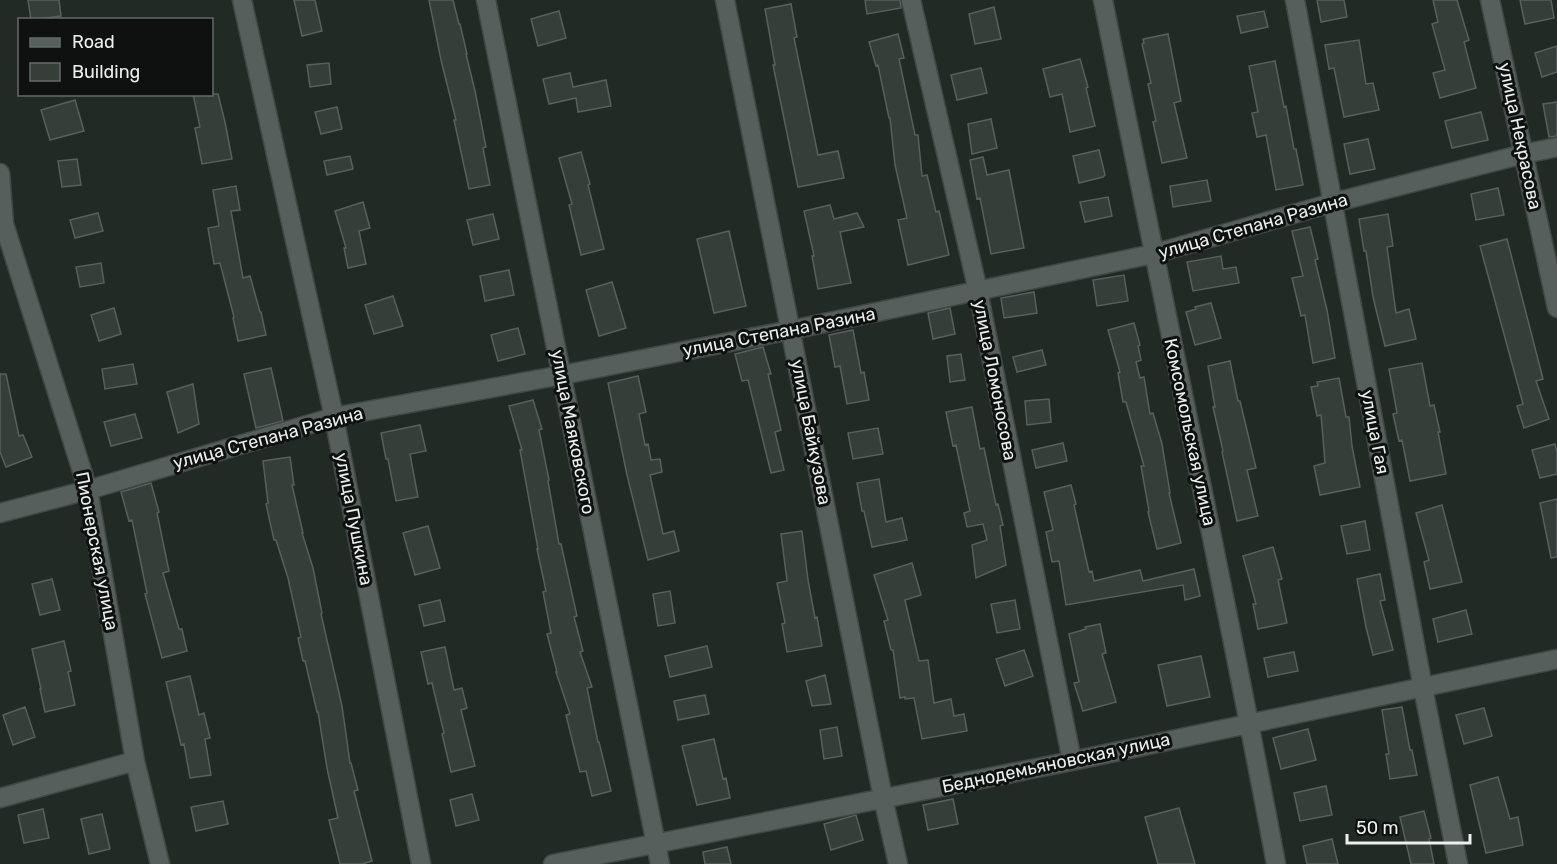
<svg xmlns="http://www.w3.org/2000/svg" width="1557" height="864" viewBox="0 0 1557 864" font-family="Rubik,sans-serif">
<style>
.building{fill:#363e3a;stroke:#57605c;stroke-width:1.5}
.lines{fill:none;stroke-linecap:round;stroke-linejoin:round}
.minor-casing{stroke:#414745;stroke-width:21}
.minor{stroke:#565f5b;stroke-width:18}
.labels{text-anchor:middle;stroke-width:6;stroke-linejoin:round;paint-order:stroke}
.street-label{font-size:18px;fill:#ebf0ee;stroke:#0e1110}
</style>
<rect width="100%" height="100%" fill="#222a26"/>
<path class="building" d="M28,0H59L61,16L31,20Z
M294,0H315L322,31L302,36Z
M429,0H453L459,24H460L467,54H466L475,91L486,147L483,148L490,185L469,189L454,120H456L441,60Z
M865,0H900L901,8L867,14Z
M1317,0H1344L1347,17L1321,22Z
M1433,0H1457L1469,40L1464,42L1476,88L1440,98L1433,73L1445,70L1432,24L1438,22Z
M1520,0H1551L1554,18L1525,24Z
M791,4L797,37L794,38L818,155L838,151L844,178L798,187L773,65H775L765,9Z
M994,7L1001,39L975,44L969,14Z
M559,11L566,38L538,46L531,19Z
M1264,11L1268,27L1241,33L1237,16Z
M898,34L904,58L899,59L915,135H918L922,176L927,175L936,212L939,211L949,255L908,265L898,220L907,218L895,165L890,118H889L878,65L876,66L869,42Z
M1168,34L1181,101L1174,103L1187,158L1162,163L1153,122L1156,121L1148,84L1151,83L1142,44L1144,43L1143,39Z
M1359,40L1366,84L1373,83L1379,110L1344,117L1334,68L1329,69L1325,45Z
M1557,46V72L1542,77L1535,53Z
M1080,59L1088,87L1086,88L1095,126L1070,132L1062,94L1050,97L1043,69Z
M1275,61L1284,107L1286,106L1294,149H1296L1303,185L1276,190L1266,135L1257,137L1252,113L1258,112L1249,66Z
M329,63L331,84L310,87L307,65Z
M981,68L987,93L957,100L951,75Z
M570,73L573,87L606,80L611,106L578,112L576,98L549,104L543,79Z
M193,94H218L225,122L232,159L202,164L195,128L200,127Z
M75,100L84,131L50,140L41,110Z
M1557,102V136L1549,137L1543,104Z
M337,107L342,129L321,134L315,112Z
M1481,112L1488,140L1452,148L1445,121Z
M991,119L997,148L972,154L968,124Z
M1368,139L1375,169L1350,174L1344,144Z
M1099,150L1105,175L1103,177L1079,183L1073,156Z
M581,152L590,184L588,185L604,249L581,255L569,205L572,204L559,158Z
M350,156L353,169L327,175L324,161Z
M983,157L987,175L1009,170L1024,248L991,254L980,198L977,199L970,160Z
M77,159L81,185L62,187L58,161Z
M1207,180L1211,201L1173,207L1170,186Z
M236,186L240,210L231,211L243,278L250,276L260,312H261L266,335L238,341L233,318L234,317L220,263L214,264L208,228L219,226L213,190Z
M1498,188L1504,215L1476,220L1471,194Z
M1108,197L1112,216L1085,222L1080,202Z
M363,202L370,228L359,231L366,264L348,268L344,248H346L335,211Z
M830,205L834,219L857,213L864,227L840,232L851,283L818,289L812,256H814L804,211Z
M98,213L103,231L75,238L70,220Z
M493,214L499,239L473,245L467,220Z
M1388,214L1393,246L1387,247L1396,313L1409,309L1416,339L1385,346L1373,297L1366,251H1364L1359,219Z
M1310,227L1318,259L1315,260L1327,310L1335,358L1313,363L1305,315L1301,316L1292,278L1303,276L1292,231Z
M729,231L746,306L714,313L697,239Z
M1507,239L1543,379L1536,381L1549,419L1524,428L1517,406L1523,404L1480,246Z
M1221,256L1223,269L1236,267L1239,283L1193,291L1187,262Z
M101,263L104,283L80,287L76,267Z
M509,270L514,295L485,301L480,276Z
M1124,275L1128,301L1097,306L1093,280Z
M612,282L626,328L599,336L586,290Z
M1034,292L1037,313L1004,318L1001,298Z
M393,296L403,326L374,334L365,305Z
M1211,303L1221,338L1195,345L1186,312L1196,309L1195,307Z
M114,308L121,334L99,341L91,315Z
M950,308L955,334L933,339L928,313Z
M1134,323L1140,345L1138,346L1141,360L1136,362L1140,378L1144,377L1150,414L1153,413L1162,444L1170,493H1169L1181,543L1157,549L1148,512L1149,511L1141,466H1144L1126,402H1123L1118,373L1120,372L1108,330Z
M518,328L525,354L498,361L491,335Z
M853,330L861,373L864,372L869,400L847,404L840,366L835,367L829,335Z
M763,347L771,374H768L781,430L775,432L784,470L771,473L748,380L742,381L735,354Z
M1042,350L1046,365L1017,372L1013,357Z
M961,354L965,380L950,382L947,356Z
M1230,361L1238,401H1240L1256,468L1247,470L1258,516L1237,521L1222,452L1223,451L1213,407H1215L1208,366Z
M1422,363L1430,406L1434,405L1440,432H1438L1446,474L1410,481L1402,440L1399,441L1393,414L1397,413L1389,369Z
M133,364L137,384L105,389L102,369Z
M271,368L283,421L256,428L244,374Z
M0,374H6L19,436L23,435L32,457L6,467L0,452Z
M638,376L646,412L639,414L645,445L648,444L651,460L660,459L662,472L650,475L663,534L674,531L679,551L648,560L627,475L608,383Z
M1339,378L1346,417H1349L1352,446L1360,487L1320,495L1314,466L1325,463L1321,415L1317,416L1311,387L1318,386L1317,382Z
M193,384L199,424L178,433L167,392Z
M1049,399L1051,422L1027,425L1025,401Z
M533,400L542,429L539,430L549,480L548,481L559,544H561L577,616L574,617L583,651L580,652L592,687L587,688L598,742H599L611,791L592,796L586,771L580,772L566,715L570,714L556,672H557L547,634L551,633L543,592L546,591L537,549H538L520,450H522L509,406Z
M972,407L980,449L984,448L996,505L998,504L1003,525L1000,526L1006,565L976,578L972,545L987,540L983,524L967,527L964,513L970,511L956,445L953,446L946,412Z
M135,414L142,438L111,446L104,422Z
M420,425L426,451L410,454L418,497L396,501L388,459H386L381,433Z
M878,428L883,454L853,459L848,433Z
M1063,443L1067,461L1036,468L1032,450Z
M1555,444L1557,452V474L1540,478L1532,450Z
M290,457L294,485H292L303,533H302L313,568L322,613L321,614L342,706L350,763H351L358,790L354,791L372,861L362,864H340L329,820L338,818L327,768L318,712H317L305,661H303L298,638L301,637L288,578L276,540H274L266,504L268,503L263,461Z
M879,479L886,522L902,518L907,540L872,547L864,511H862L857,483Z
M151,483L159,512L157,513L169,571L163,573L179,629H182L187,651L162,658L145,594L147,593L132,520L129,521L121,492Z
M1071,485L1076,504L1074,505L1089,572L1092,571L1094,581L1140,570L1143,581L1194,569L1200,596L1185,600L1183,585L1066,605L1059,561L1052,562L1046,532L1053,530L1044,492Z
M1557,499V557L1551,558L1540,503Z
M1442,505L1462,582L1430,589L1424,562L1429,560L1416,513Z
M1365,521L1370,550L1347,554L1341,526Z
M428,526L440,568L415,575L403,533Z
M802,531L808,580L815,618L817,617L822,646L787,652L782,624L785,623L777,583L787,581L781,534Z
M1273,547L1282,579L1278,580L1287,623L1258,629L1253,604H1256L1243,556Z
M912,563L921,595L905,600L919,661L928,660L934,703L951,699L954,716L964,714L967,731L922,739L914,698L905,699V697L900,698L893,650H891L884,621L888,620L874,575Z
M1380,574L1385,600L1380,601L1393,650L1373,655L1366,627L1357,579Z
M52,579L60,610L40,615L32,584Z
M670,591L675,623L658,626L653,594Z
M440,600L445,621L424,626L419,605Z
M1015,600L1020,629L997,633L991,604Z
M1466,610L1472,634L1438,642L1433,619Z
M1100,624L1106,653L1102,654L1116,702L1083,711L1074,683L1079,682L1069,634L1086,629L1085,627Z
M64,641L71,671L68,672L75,705L45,712L40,689H41L32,649Z
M707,646L712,667L670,677L665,656Z
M445,647L454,690L462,688L467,708L461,710L475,766L451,772L442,734L444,733L432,683L428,684L421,652Z
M1024,650L1033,676L1005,686L996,659Z
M1294,652L1298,671L1268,677L1264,658Z
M1201,656L1210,697L1167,706L1158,665Z
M825,675L831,704L812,706L806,681Z
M190,676L199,715L204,713L210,738L205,739L211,775L190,778L184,744L181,745L166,682Z
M705,695L709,714L678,720L674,701Z
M25,707L35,737L13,745L3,715Z
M1402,707L1410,750H1412L1417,775L1390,779L1386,754H1389L1382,710Z
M1484,708L1492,736L1464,744L1456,715Z
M837,727L842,756L824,759L820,730Z
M1308,729L1316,760L1281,769L1273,738Z
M714,739L723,779L726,778L730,798L697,805L682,746Z
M1498,777L1510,819L1518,817L1523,845L1486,853L1470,785Z
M1326,786L1332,815L1300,821L1294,793Z
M472,794L479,820L456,826L450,800Z
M953,799L958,824L928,830L923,805Z
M223,801L228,824L196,831L191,807Z
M1179,808L1195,864H1158L1145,817Z
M43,809L49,838L24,843L18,815Z
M1424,811L1431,838L1429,839L1434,864H1411L1400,817Z
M102,814L110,849L89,854L81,819Z
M856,815L863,840L831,850L824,824Z
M1332,839L1338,864H1307L1303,846Z
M727,847L731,864H705L703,852Z"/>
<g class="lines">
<defs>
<path id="minor" d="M242,0L334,417L421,864
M486,0L660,864
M725,0L883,798L898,864
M911,0L978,291L1072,761
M1103,0C1160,288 1222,575 1276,864
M1295,0L1423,688L1458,864
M1490,0L1557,308
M0,173L4,224L88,490L135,761L160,864
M0,513L88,490L334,417L562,375L791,330L1153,254L1332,203L1524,154L1557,147
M0,798L135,761
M553,864L1072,761L1557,659"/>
</defs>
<use href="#minor" class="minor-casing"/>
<use href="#minor" class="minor"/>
</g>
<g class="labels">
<g class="street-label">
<text transform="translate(1520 136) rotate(78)" y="6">улица Некрасова</text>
<text transform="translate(1253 226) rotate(-16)" y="6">улица Степана Разина</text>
<text transform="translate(779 332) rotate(-11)" y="6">улица Степана Разина</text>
<text transform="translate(995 380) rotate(79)" y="6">улица Ломоносова</text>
<text transform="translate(573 432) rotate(79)" y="6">улица Маяковского</text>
<text transform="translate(811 432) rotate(79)" y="6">улица Байкузова</text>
<text transform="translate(1190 432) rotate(78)" y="6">Комсомольская улица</text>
<text transform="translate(1375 432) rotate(79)" y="6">улица Гая</text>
<text transform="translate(268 438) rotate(-15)" y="6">улица Степана Разина</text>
<text transform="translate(354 519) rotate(79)" y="6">улица Пушкина</text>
<text transform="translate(97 551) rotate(79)" y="6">Пионерская улица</text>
<text transform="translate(1056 763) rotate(-12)" y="6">Беднодемьяновская улица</text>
</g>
</g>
<rect x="18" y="18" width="195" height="78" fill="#0e1110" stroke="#666a69" stroke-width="1.5"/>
<rect x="30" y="38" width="30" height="9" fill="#565f5b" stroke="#666a69" stroke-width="1.5"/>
<text x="72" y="48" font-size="18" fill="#ebf0ee">Road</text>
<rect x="30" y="63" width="30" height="18" fill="#363e3a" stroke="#666a69" stroke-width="1.5"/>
<text x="72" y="78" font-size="18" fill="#ebf0ee">Building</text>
<path d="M1347 834v9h123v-9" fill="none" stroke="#ebf0ee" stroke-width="3"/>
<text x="1356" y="834" font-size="18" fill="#ebf0ee" stroke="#0e1110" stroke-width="4.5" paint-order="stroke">50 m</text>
</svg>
